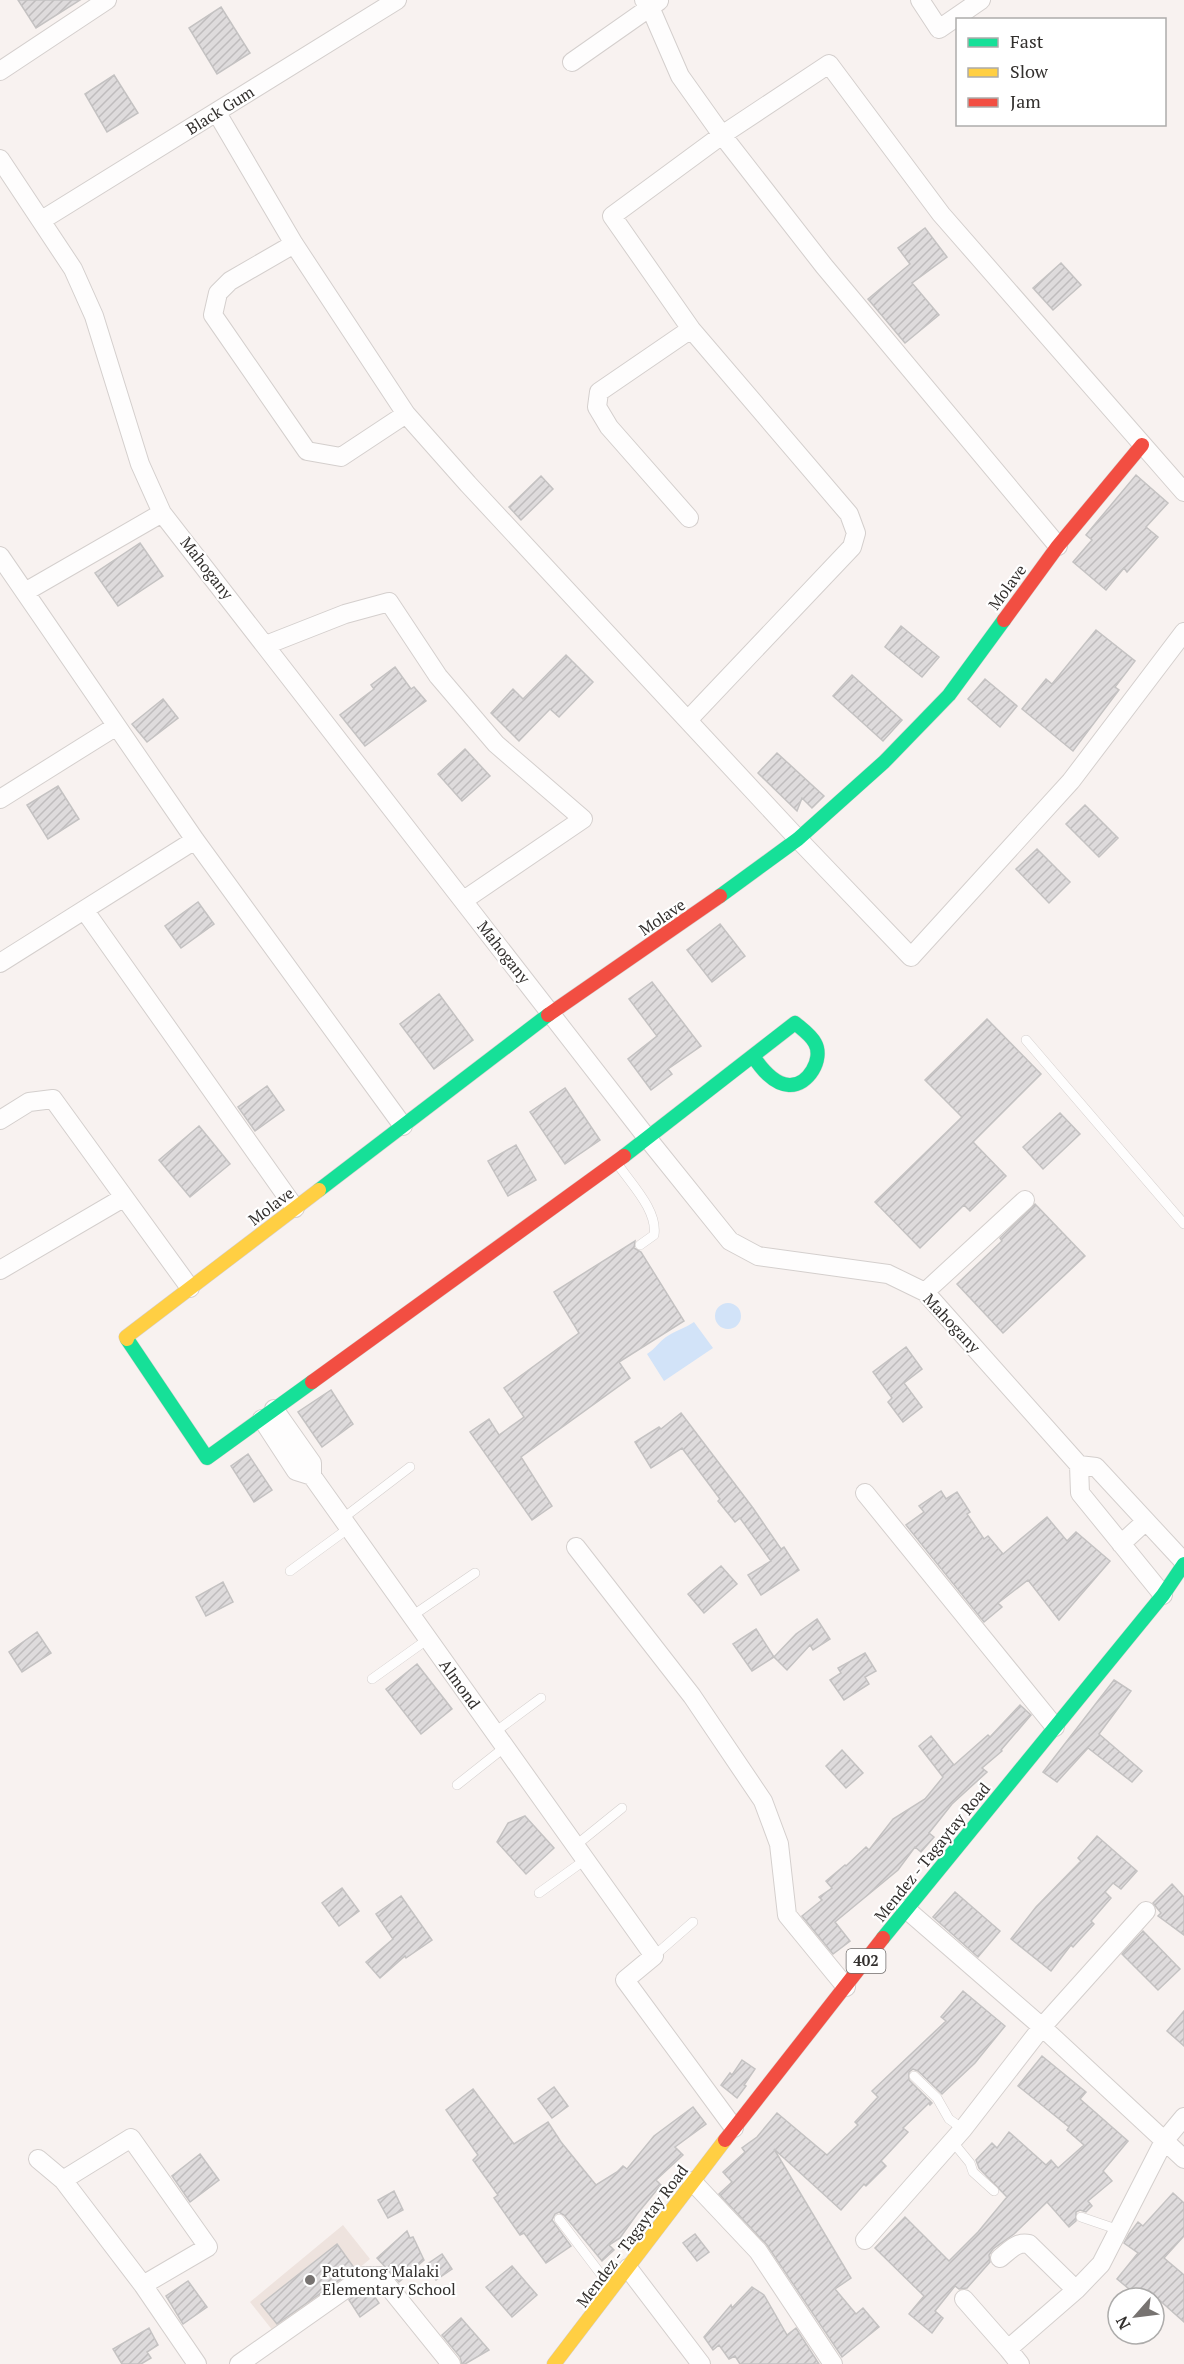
<svg xmlns="http://www.w3.org/2000/svg" width="1184" height="2364" viewBox="0 0 1184 2364" font-family="'PT Serif',serif">
<style>
.built{fill:#eee3de}
.water{fill:#d2e3f8}
.building{fill:url(#building-hatch);stroke:#c4c2c2;stroke-width:1.5}
.lines{fill:none;stroke-linecap:round;stroke-linejoin:round}
.lane-casing{stroke:#d4cfcd;stroke-width:10}
.street-casing{stroke:#d4cfcd;stroke-width:20}
.fast-casing{stroke:#d4cfcd;stroke-width:15}
.slow-casing{stroke:#d4cfcd;stroke-width:15}
.jam-casing{stroke:#d4cfcd;stroke-width:15}
.lane{stroke:#fefdfd;stroke-width:9}
.street{stroke:#fefdfd;stroke-width:18}
.fast{stroke:#16e098;stroke-width:14}
.slow{stroke:#ffcf43;stroke-width:14}
.jam{stroke:#f24e42;stroke-width:14}
.poi-dot{fill:#777371;stroke:#fff;stroke-width:2}
.labels{text-anchor:middle;stroke-width:4.5;stroke-linejoin:round;paint-order:stroke}
.shield{fill:#fff;stroke:#706d6c;stroke-width:1.5}
.shield-label{font-size:15px;font-weight:bold;fill:#322f2d}
.street-label{font-size:16px;fill:#322f2d;stroke:#fff}
.poi-label{font-size:16px;fill:#322f2d;stroke:#fff;text-anchor:start}
</style>
<defs>
<pattern id="building-hatch" width="6" height="6" patternUnits="userSpaceOnUse" patternTransform="scale(1.5)"><rect width="6" height="6" fill="#dedbdc"/><path d="M-1 1l2-2M0 6l6-6M5 7l2-2" fill="none" stroke="#bfbcbd"/></pattern>
</defs>
<rect width="100%" height="100%" fill="#f8f2f0"/>
<path class="built" d="M343,2225L370,2259L277,2336L250,2302Z"/>
<path class="water" d="M715 1316a13 13 0 1 1 26 0a13 13 0 1 1-26 0Z
M694,1322L713,1348L664,1381L647,1354C655,1349 659,1342 666,1337C674,1331 686,1328 694,1322Z"/>
<path class="building" d="M18,0H80L36,28Z
M221,7L250,53L217,74L189,28Z
M114,75L138,113L107,132L85,94Z
M925,228L947,257L912,283L939,315L905,343L868,299L910,264L898,248Z
M1061,263L1081,285L1053,310L1033,288Z
M1136,475L1168,503L1146,527L1158,537L1127,572L1124,568L1106,590L1073,562L1092,540L1086,535Z
M541,476L553,489L521,520L509,507Z
M140,543L163,576L118,606L95,573Z
M901,626L939,657L922,677L885,647Z
M1096,630L1135,661L1115,687L1119,690L1073,751L1022,709L1046,679L1052,684Z
M566,655L593,682L559,717L550,709L519,741L491,713L513,689L523,699Z
M395,667L411,689L414,687L426,701L365,746L340,715L374,689L371,685Z
M852,675L902,720L883,741L833,696Z
M985,679L1017,706L1000,727L968,699Z
M163,699L178,718L147,742L132,724Z
M465,749L490,776L462,801L438,774Z
M777,753L824,796L812,808L802,798L797,811L758,773Z
M58,786L79,819L48,839L27,805Z
M1085,805L1118,838L1099,857L1066,824Z
M1037,849L1070,882L1049,903L1016,869Z
M198,902L214,924L181,948L165,926Z
M720,924L745,956L712,982L687,950Z
M652,982L701,1046L668,1069L672,1074L651,1090L628,1059L657,1036L629,999Z
M439,994L473,1040L434,1069L400,1024Z
M987,1019L1041,1074L973,1142L1006,1176L970,1211L964,1205L920,1248L875,1202L962,1117L925,1080Z
M267,1086L284,1110L255,1131L238,1107Z
M565,1088L600,1140L565,1164L530,1112Z
M1060,1113L1080,1134L1043,1169L1023,1147Z
M199,1126L230,1164L190,1197L159,1160Z
M516,1145L536,1180L508,1196L488,1161Z
M1035,1204L1085,1256L1003,1333L957,1284L1002,1241L1000,1238Z
M635,1241L634,1248L641,1252L684,1321L619,1362L630,1378L521,1457L552,1506L532,1520L470,1432L489,1419L499,1435L524,1417L504,1388L579,1333L554,1292Z
M906,1347L922,1369L904,1383L922,1407L903,1422L888,1402L892,1398L873,1372Z
M331,1390L353,1424L322,1447L298,1412Z
M681,1413L753,1508L781,1549L784,1547L799,1570L761,1595L748,1575L771,1561L740,1518L735,1522L718,1501L720,1499L682,1448L651,1468L635,1442L659,1427L661,1429Z
M248,1454L272,1490L254,1502L231,1466Z
M941,1491L946,1499L957,1492L970,1512L967,1514L984,1539L988,1536L1003,1554L1047,1517L1067,1541L1076,1532L1110,1561L1059,1620L1028,1580L998,1603L1002,1607L984,1622L906,1525L924,1512L919,1506Z
M721,1566L737,1584L704,1613L688,1594Z
M223,1582L233,1602L206,1616L196,1597Z
M817,1619L830,1639L813,1650L810,1645L787,1670L774,1657L796,1634Z
M756,1629L774,1657L752,1671L733,1644Z
M37,1632L51,1653L22,1672L9,1652Z
M865,1653L876,1671L865,1677L869,1684L844,1700L830,1680L841,1673L838,1668Z
M417,1664L452,1709L421,1734L386,1689Z
M1114,1680L1131,1691L1099,1734L1142,1771L1132,1782L1088,1748L1057,1782L1043,1772Z
M1020,1705L1031,1715L1001,1750L1002,1751L982,1768L987,1772L952,1804L929,1833L934,1837L921,1852L915,1847L898,1870L835,1922L850,1941L833,1954L802,1916L822,1900L819,1897L832,1888L826,1881L845,1865L846,1866L866,1847L869,1850L893,1819L925,1799L943,1777L919,1746L931,1736L954,1765L988,1735L990,1737Z
M842,1750L863,1773L846,1788L826,1766Z
M525,1816L554,1848L526,1874L497,1842L508,1823Z
M1097,1836L1137,1871L1121,1889L1113,1883L1105,1892L1111,1898L1091,1921L1094,1924L1073,1947L1071,1945L1051,1971L1011,1939L1036,1907L1081,1861L1078,1858Z
M1172,1884L1184,1897V1935L1158,1916L1161,1913L1153,1903Z
M342,1888L359,1911L339,1926L322,1903Z
M955,1892L1000,1931L978,1957L933,1917Z
M401,1896L432,1940L406,1958L405,1956L380,1978L366,1962L393,1939L376,1914Z
M1143,1931L1180,1969L1158,1990L1122,1954Z
M963,1991L1005,2026L975,2063L942,2094L918,2071L913,2069L909,2072V2080L932,2103L930,2105L929,2103L903,2128L908,2132L881,2161L886,2166L866,2186L864,2184L841,2210L774,2149L851,2278L835,2289L856,2314L863,2308L879,2327L842,2357L767,2245L719,2194L732,2182L723,2172L745,2152L742,2148L757,2137L777,2113L827,2155L858,2125L855,2122L878,2097L872,2091L946,2021L941,2017Z
M1184,2011V2046L1167,2031Z
M1042,2056L1086,2092L1080,2099L1128,2141L1103,2171L1112,2181L1088,2201L1092,2206L1086,2212L1080,2210L1076,2212V2221L1069,2227L1047,2202L1014,2234L993,2249L989,2255L990,2262L967,2288L959,2289L955,2286L935,2311L943,2318L932,2333L909,2314L924,2296L875,2248L905,2217L949,2261L978,2232L1007,2197L979,2168L976,2160L992,2143L997,2148L1009,2132L1046,2165L1051,2160L1058,2168L1084,2145L1067,2130L1069,2127L1018,2086Z
M742,2060L755,2069L744,2085L746,2086L737,2098L721,2085L730,2073L732,2075Z
M554,2087L568,2106L552,2118L538,2099Z
M473,2089L514,2144L548,2122L561,2142L596,2185L617,2172L623,2166L627,2169L654,2136L693,2107L706,2124L675,2147L683,2155L656,2180L661,2185L637,2214L620,2238L609,2245L614,2250L602,2261L564,2215L559,2212L555,2214L552,2220L571,2246L546,2263L524,2233L520,2235L494,2198L498,2195L473,2160L478,2155L446,2110Z
M200,2154L219,2180L190,2202L172,2176Z
M394,2191L403,2210L388,2218L378,2200Z
M1173,2193L1184,2203V2236L1164,2258L1184,2275V2322L1148,2290L1140,2298L1117,2279L1138,2253L1124,2243L1129,2234L1138,2222L1143,2226Z
M407,2231L410,2238L413,2237L424,2260L399,2282L377,2258Z
M695,2234L709,2252L697,2261L683,2243Z
M337,2244L355,2269L277,2324L261,2304Z
M442,2254L452,2269L436,2280L426,2265Z
M512,2266L537,2295L512,2317L486,2287Z
M188,2281L207,2307L183,2324L166,2296Z
M368,2287L379,2303L360,2317L349,2300Z
M752,2287L764,2295L787,2335L796,2328L819,2364H740L735,2356L729,2359L719,2345L713,2350L704,2337L731,2305L732,2308Z
M461,2318L489,2350L465,2364H462L460,2357L442,2335Z
M149,2328L158,2345L147,2352L151,2358L141,2364H122L113,2349Z"/>
<g class="lines">
<defs>
<path id="lane" d="M1026,1040L1184,1224
M617,1163C630,1183 658,1210 654,1235L640,1245
M342,1519L410,1467
M290,1571L349,1528
M412,1616L475,1573
M372,1679L428,1639
M495,1732L541,1698
M457,1785L505,1747
M575,1846L622,1808
M539,1893L585,1860
M654,1956L693,1922
M914,2076L937,2098L949,2119L963,2129
M952,2141L970,2163L973,2172L994,2191
M1081,2217L1119,2230
M559,2219L609,2285"/>
<path id="street" d="M644,0L650,7L680,76L722,135L824,266L1058,546
M920,0L939,29L981,0
M572,62L659,1
M0,71L107,0
M217,113L294,244L406,414L468,484L798,839L911,957L1071,781L1184,632
M0,159L73,269L94,316L140,464L162,513L648,1139L730,1241L758,1256L888,1274L925,1292L1079,1465L1096,1467L1184,1562
M42,220L397,0
M294,244L230,281L218,293L213,315L307,451L341,457L406,414
M689,518L609,427L597,407L599,392L691,329
M0,556L195,840L403,1126
M25,592L162,513
M266,645L345,614L389,602L438,676L496,744L583,819L464,900
M688,720L852,547L856,533L849,514L691,329L612,216L722,135L829,64L941,214L1184,492
M0,799L115,727
M85,911L295,1208
M0,963L195,840
M0,1120L29,1102L53,1099L190,1288
M0,1270L123,1198
M925,1292L1025,1200
M274,1409L312,1463V1476
M262,1419L296,1471L312,1476L654,1956L625,1980L734,2128
M1079,1465L1080,1493L1163,1595
M865,1493L1055,1727
M1121,1544L1146,1521
M576,1547L692,1696L763,1801L779,1844L787,1915L846,1987
M906,1909L1042,2027L1184,2159
M38,2159L63,2180L143,2285L197,2364
M63,2180L131,2138L208,2247L143,2285
M692,2181L758,2251L833,2364
M865,2240L963,2129L1042,2027L1146,1911
M1000,2258C1009,2251 1017,2241 1029,2244L1076,2290
M628,2268L701,2364
M964,2299L1008,2349L1076,2290L1101,2264L1164,2141L1184,2117
M1008,2349L1020,2364
M239,2364L364,2276H380L451,2364"/>
<path id="fast" d="M720,896L798,839L884,762L949,695L1004,620
M624,1156L795,1023C802,1029 811,1035 815,1043C824,1059 808,1086 789,1085C773,1084 761,1068 753,1056
M319,1190L548,1015
M127,1339L207,1458L312,1382
M883,1938L1163,1595L1184,1564"/>
<path id="slow" d="M127,1339L126,1337L319,1190
M554,2364L725,2140"/>
<path id="jam" d="M1004,620L1058,546L1142,445
M548,1015L720,896
M312,1382L624,1156
M725,2140L883,1938"/>
</defs>
<use href="#lane" class="lane-casing"/>
<use href="#street" class="street-casing"/>
<use href="#fast" class="fast-casing"/>
<use href="#slow" class="slow-casing"/>
<use href="#jam" class="jam-casing"/>
<use href="#lane" class="lane"/>
<use href="#street" class="street"/>
<use href="#fast" class="fast"/>
<use href="#slow" class="slow"/>
<use href="#jam" class="jam"/>
</g>
<circle class="poi-dot" cx="310" cy="2280" r="6"/>
<g class="labels">
<rect class="shield" x="846.5" y="1949" width="39" height="24" rx="4.5"/>
<g class="shield-label">
<text x="866" y="1966">402</text>
</g>
<g class="street-label">
<text transform="translate(220 110) rotate(-32)" y="6">Black Gum</text>
<text transform="translate(207 568) rotate(52)" y="6">Mahogany</text>
<text transform="translate(1007 587) rotate(-54)" y="6">Molave</text>
<text transform="translate(662 917) rotate(-34)" y="6">Molave</text>
<text transform="translate(504 952) rotate(52)" y="6">Mahogany</text>
<text transform="translate(271 1206) rotate(-37)" y="6">Molave</text>
<text transform="translate(952 1323) rotate(47)" y="6">Mahogany</text>
<text transform="translate(460 1684) rotate(54)" y="6">Almond</text>
<text transform="translate(932 1852) rotate(-51)" y="6">Mendez - Tagaytay Road</text>
<text transform="translate(632 2236) rotate(-53)" y="6">Mendez - Tagaytay Road</text>
</g>
<g class="poi-label">
<text x="322" y="2277">Patutong Malaki<tspan x="322" dy="18">Elementary School</tspan></text>
</g>
</g>
<rect x="956" y="18" width="210" height="108" fill="#ffffff" stroke="#adacab" stroke-width="1.5"/>
<rect x="968" y="38" width="30" height="9" fill="#16e098" stroke="#adacab" stroke-width="1.5"/>
<text x="1010" y="48" font-size="18" fill="#322f2d">Fast</text>
<rect x="968" y="68" width="30" height="9" fill="#ffcf43" stroke="#adacab" stroke-width="1.5"/>
<text x="1010" y="78" font-size="18" fill="#322f2d">Slow</text>
<rect x="968" y="98" width="30" height="9" fill="#f24e42" stroke="#adacab" stroke-width="1.5"/>
<text x="1010" y="108" font-size="18" fill="#322f2d">Jam</text>
<g transform="translate(1136 2316) rotate(242)"><circle r="28" fill="#ffffff" stroke="#adacab" stroke-width="1.5"/>
<path d="M0-4.5L10 22L0 15L-10 22Z" fill="#777371"/>
<text y="-9" font-size="16" font-weight="bold" text-anchor="middle" fill="#322f2d">N</text>
</g>
</svg>
